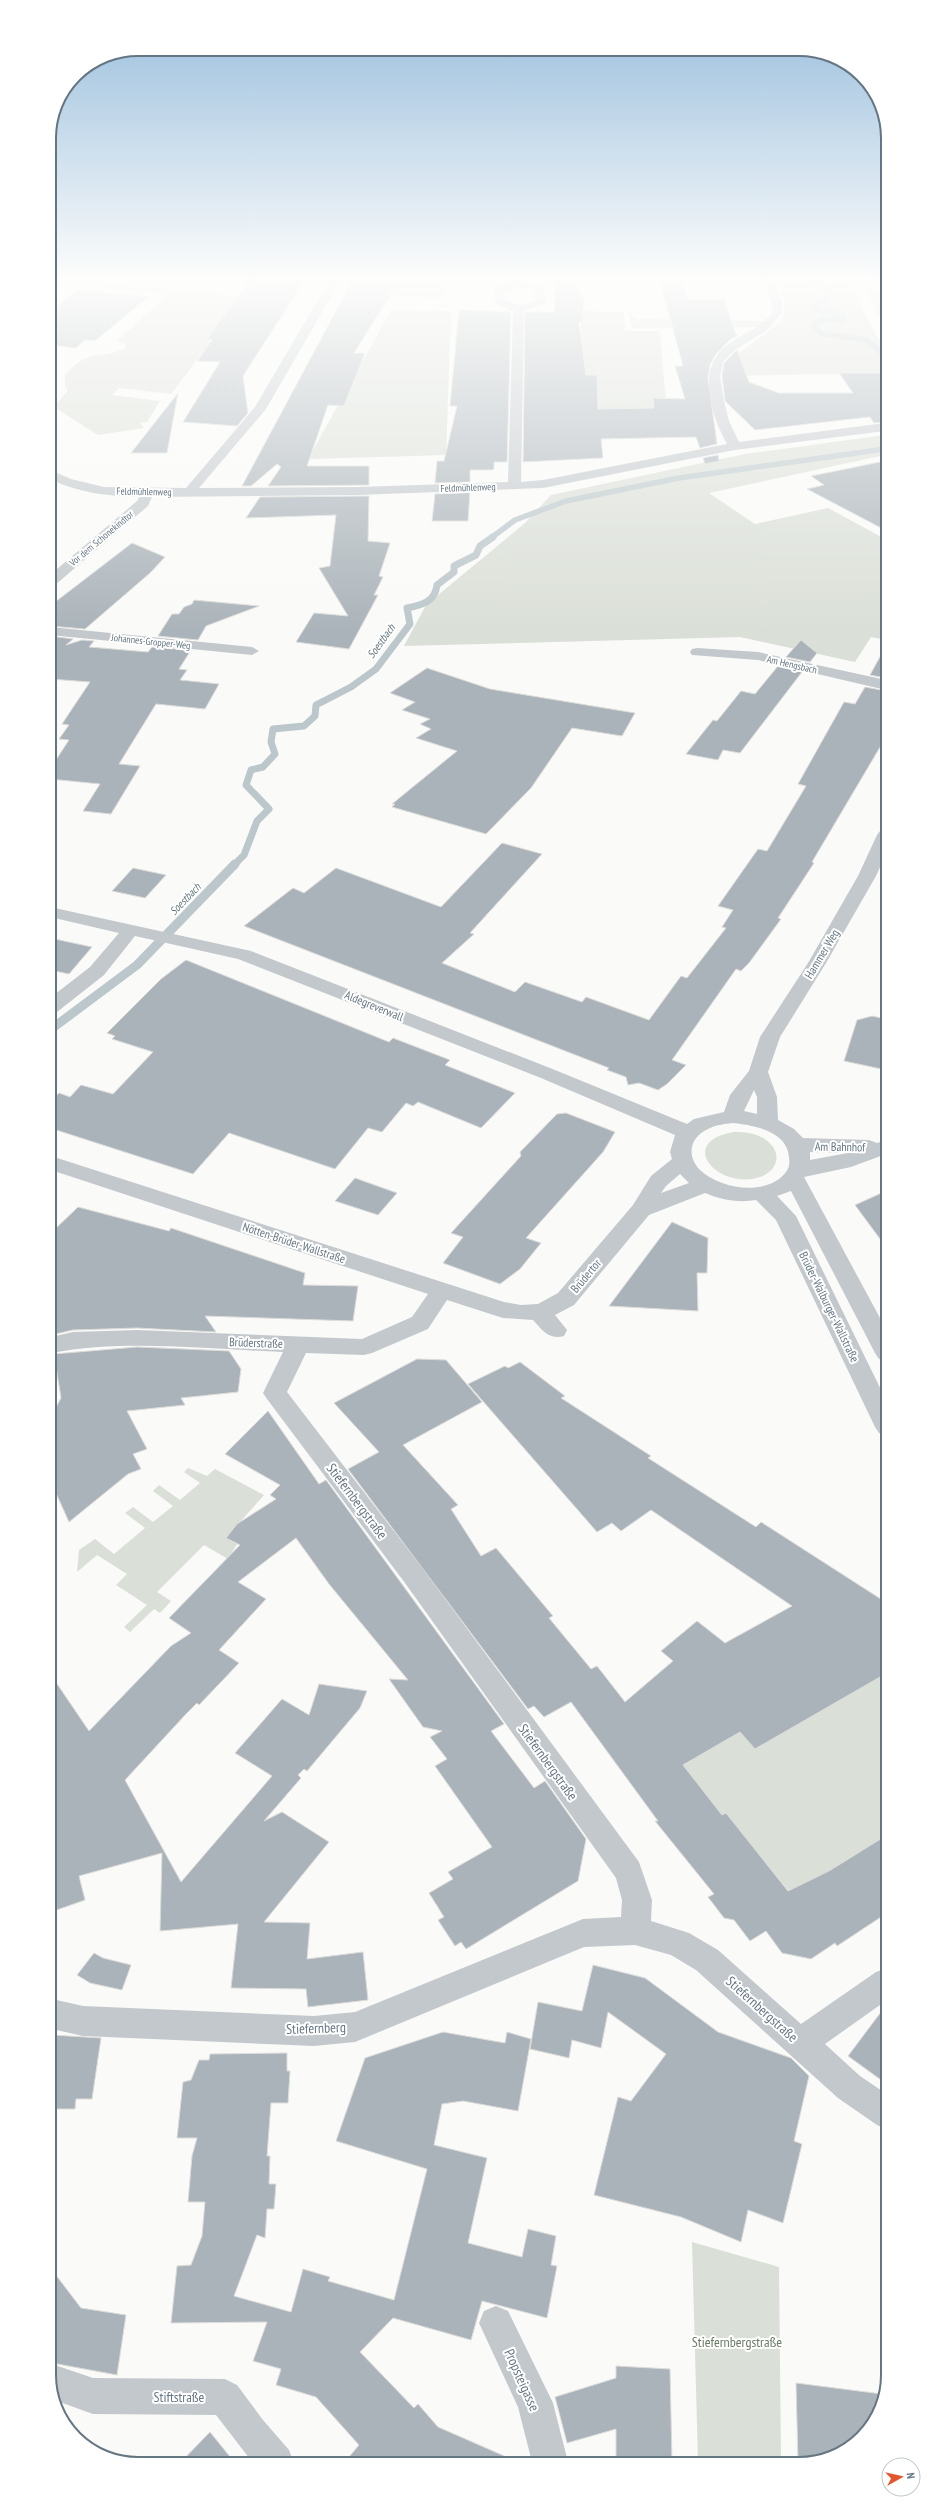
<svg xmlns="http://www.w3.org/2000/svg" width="937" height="2513" viewBox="0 0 937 2513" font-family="'PT Sans Narrow',sans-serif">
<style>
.green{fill:#dadfd7}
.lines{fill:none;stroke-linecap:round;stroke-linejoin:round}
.stream-far2{stroke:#bbc7cb;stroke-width:5.5}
.stream-far1{stroke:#bbc7cb;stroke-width:7}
.stream{stroke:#bbc7cb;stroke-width:9}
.building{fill:#aab3b9;stroke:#dcdcda}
.minor{fill:#c3c8cc;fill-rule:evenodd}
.labels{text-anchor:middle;stroke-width:4;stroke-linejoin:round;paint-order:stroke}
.far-street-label{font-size:10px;fill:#657683;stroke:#fff}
.far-water-label{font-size:11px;font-style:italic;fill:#60757c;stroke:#fff}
.street-label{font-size:12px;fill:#657683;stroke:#fff}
.near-street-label{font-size:14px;fill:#657683;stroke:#fff}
.near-park-label{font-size:14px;fill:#687a64;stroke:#fff}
.rim{fill:none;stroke:#657683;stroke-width:2}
</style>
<rect width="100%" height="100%" fill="#fafaf8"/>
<path class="green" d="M49,281H89L243,297L207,339L212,340L171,394L119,388L112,395L160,401L147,422L140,423L144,428L98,435L54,407L68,390L65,386V375C91,346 99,361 125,348L126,345L117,341L165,297L158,292L112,290L94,285L80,284L64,285L49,292Z
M399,281H446L444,298L390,296Z
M778,281H848L885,352V373L728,376L734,357L783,320L785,303Z
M885,285V327L864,286Z
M391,310L451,311L446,455L308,459Z
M628,310L636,319H641L765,321L760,327L632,328Z
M581,311L624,312L625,331H660L667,418L580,434Z
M885,435V455L709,493L755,524L828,508L885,539L886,640L871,637L855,662L740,637L404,646L426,605L525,523L551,495L745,454Z
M734,1132C745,1132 757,1133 766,1140C783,1152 778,1171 760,1177C718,1191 675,1142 734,1132Z
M188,1468L207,1476L215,1469L264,1495L226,1538L237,1544L228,1559L204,1545L157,1592L171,1601L160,1613L154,1609L130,1632L124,1627L147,1605L116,1585L127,1574L97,1555L77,1572L79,1550L95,1539L114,1554L145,1528L125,1513L133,1507L153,1522L173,1506L153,1491L159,1485L180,1500L200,1483L184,1472Z
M887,1663V1835L838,1866L796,1900L726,1814L722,1815L682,1766L740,1732L755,1749L846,1696Z
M692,2242L779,2267L781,2461H698Z"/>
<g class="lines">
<path class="stream-far2" d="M814,281L829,290L827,298L813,307L817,310L845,316L844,320H821L814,325L820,333L866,340L885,355
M491,538L515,520L566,501L679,478L885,449"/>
<path class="stream-far1" d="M234,865L244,855L257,821L269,809L246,785L251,770L263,767L275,754L271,742L273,729L304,726L315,716L316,705L351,687L376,669L410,624L407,608C422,605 435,602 437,585L454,572V566L476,555L480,546L493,537"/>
<path class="stream" d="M50,1030L137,965L235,864"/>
</g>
<path class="building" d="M249,281H304L243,376L248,413L237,426L183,422L220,362L197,361L212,340L207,339Z
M352,281H399L354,353H365L344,406L328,405L307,466H369V485L268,486L281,467L277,464L251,486H242Z
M554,281H574L575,289H580V297H584L582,322H579L586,375H597L598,409L654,408L653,398L685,399L675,366H683L660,281H682L688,300L724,299L737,337L732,338L716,354L710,365L708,378L717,444L700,448L696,437L601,439L603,458L523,462L525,312H555Z
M77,290L148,297L95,341L85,340L76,348L49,345V313Z
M459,310L511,312L507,462H494V469L492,470H470V482L435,483L437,461H444L457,406H450Z
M737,350L749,382L779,393H853L839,373H885V422L874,423L870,417L755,430L725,401L722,376L724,363Z
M178,393L167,453H131Z
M718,455L719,461L705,464L703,458Z
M885,461V530L807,489L824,485L811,476Z
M470,492L468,521H432L435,494Z
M369,496L368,541L390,543L379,576L383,577L374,595H378L349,649L296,642L314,613L348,616L319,568L330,566L336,515L246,518L260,497Z
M132,543L165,557L150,573L85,629L50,626V606Z
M194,600L259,606L206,626L198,640L158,636L172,614H179L184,607L192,604Z
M50,636L73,639L66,645L82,640L94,641L89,647L148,652L152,647L191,650L179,669L187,670L180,680L219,684L205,709L156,704L119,764L140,766L111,814L83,811L100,784L50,779V769L69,740L59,739L69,725L62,724L90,682L50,679Z
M801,640L817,653L810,662L786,657Z
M886,646V678L870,675Z
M778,666L802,672L740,753L723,750L718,760L686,754L713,720L717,721L741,691L755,694Z
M427,668L490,689L635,713L622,736L572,728L531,788L486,834L392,807L395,804H392L457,751L416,738L431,729L420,724L430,719L402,710L415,702L390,693Z
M865,687L886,691V737L812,862L814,863L778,918L781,919L749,963L741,971L736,969L672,1060L686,1065L667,1084L658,1090L639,1083L628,1085L626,1077L607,1070L609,1068L244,926L293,888L304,893L336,868L441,907L502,843L542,854L470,933L474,934L442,963L515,992L525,982L582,1002L586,997L649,1020L681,976L687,978L726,928L722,927L733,910L718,906L758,849L767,851L806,786L798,784L844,702L855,704Z
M133,868L166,875L145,898L112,891Z
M50,938L92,947L69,974L50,970Z
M186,960L389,1042L393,1038L450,1060L445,1065L515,1093L481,1128L418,1102L413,1106L406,1103L382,1132L368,1128L335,1169L229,1133L193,1174L50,1128V1102L59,1093L70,1097L81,1085L113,1094L153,1052L112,1039L115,1036L107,1033L161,979Z
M872,1016L886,1019V1070L844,1061L857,1020Z
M566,1113L615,1132L603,1152L526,1238L541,1243L520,1269L500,1284L443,1263L463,1237L451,1233L521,1156L520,1152L557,1114Z
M355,1178L397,1193L378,1215L335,1201Z
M886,1191V1247L855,1205Z
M78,1207L169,1231L171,1228L305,1273L303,1285L358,1286L353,1321L205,1316L216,1332L137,1328L73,1330L51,1335V1233Z
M672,1222L708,1238L707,1273H697L698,1311L609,1306Z
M137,1347L229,1351L241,1369L238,1392L181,1398L185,1405L127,1411L147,1449L133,1454L141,1469L128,1474L69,1522L51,1482L54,1411L61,1398L54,1354Z
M417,1359L446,1360L482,1402L403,1445L458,1505L451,1509L481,1556L496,1548L553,1616L549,1618L591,1669L597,1666L625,1702L673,1661L661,1651L697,1621L725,1643L792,1606L651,1510L621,1531L612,1523L597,1532L468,1384L505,1366L508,1368L520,1362L565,1396L561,1398L651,1456L648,1458L756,1527L761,1522L887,1603V1673L755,1749L740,1732L683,1765L722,1815L726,1813L788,1891L829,1871L887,1835V1913L837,1946L835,1943L811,1959L782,1953L766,1931L750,1941L734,1920L724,1918L708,1897L714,1894L655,1821H658L571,1702L544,1717L534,1706L528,1709L348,1469L379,1452L334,1403Z
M268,1411L319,1484L326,1480L504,1724L491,1731L534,1788L545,1781L586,1839L578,1881L466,1949L461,1942L455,1946L438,1920L444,1917L429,1893L453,1879L448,1872L492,1847L435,1766L447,1759L430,1737L442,1731L423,1727L389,1679L408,1680L329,1584L296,1538L238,1582L266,1599L219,1650L239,1663L199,1705L197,1703L186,1714L125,1780L181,1882L272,1776L235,1753L282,1699L309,1715L319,1684L367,1691L360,1708L307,1771L304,1769L298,1775L301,1778L264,1821L282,1812L329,1842L264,1922L310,1923L307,1959L363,1952L368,2000L308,2007L306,1989L231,1988L238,1924L160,1931L162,1853L79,1876L85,1900L51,1912V1675L89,1731L171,1646L191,1633L169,1618L240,1545L226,1538L237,1524L276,1499L270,1495L280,1485L225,1454Z
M94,1953L103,1958L131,1965L122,1990L90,1983L77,1975Z
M593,1965L645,1978L718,2032L791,2058L809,2076L794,2141L802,2144L783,2223L748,2210L741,2242L681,2217L594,2195L618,2097L631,2101L666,2054L608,2012L601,2048L572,2040L569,2058L530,2049L538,2002L582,2011Z
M887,2004L888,2071V2085L848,2056Z
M443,2032L505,2043L507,2032L531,2039L518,2111L463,2101L442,2104L434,2145L487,2158L468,2243L522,2257L528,2229L556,2236L551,2265L557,2266L547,2318L482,2301L471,2340L393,2318L360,2352L414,2408L418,2404L438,2427L518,2462L344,2463L359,2445L316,2397L276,2385L281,2369L253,2361L267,2322L171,2323L177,2266L191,2265L202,2236L205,2202H188L192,2156L197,2138H177L183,2082L191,2080L199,2060H209L210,2054L287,2053V2071H290L288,2103H271L267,2156H270L269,2184H276L274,2209H267L265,2238L257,2235L234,2296L291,2312L303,2269L330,2277L328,2281L394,2300L427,2169L336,2141L365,2058Z
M52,2035L101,2038L92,2099H76L75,2109H52Z
M52,2270L81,2308L126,2315L117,2375L52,2363Z
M616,2366L670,2369L672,2462H616V2429L567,2443L555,2397L616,2378Z
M796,2383L882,2394L869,2429L822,2461H798Z
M210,2432L235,2463L179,2464Z"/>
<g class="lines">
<path class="minor" d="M329,281H340L266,409L199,488L358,487L508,482L513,311L496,304L494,288C501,279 534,283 544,286L545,303L524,311L521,482L543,480L727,444C711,416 696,367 727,345C742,334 760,329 772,313L771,301L763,281H773L782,301V313L766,331L736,349L723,362L720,376L724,401L729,421L739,442L885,423V431L735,450L543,488L358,495L152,497L148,506L55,585L50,586V575L137,501L139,497C108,496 78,493 50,479V470L71,479L104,487L186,488L255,407ZM530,288L535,290V301L519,305L505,300V291Z
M50,627L252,647L259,651L252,655L50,635Z
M697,648L758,652L886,680V690L758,660L692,655L690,652L692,649Z
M886,830V854L876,876L826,963L780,1037L768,1072L777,1097L778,1120L794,1129L803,1138L869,1140L877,1143L886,1140V1154L851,1167L804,1177L887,1331V1361L879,1359L875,1353L791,1191L777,1196L796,1216L887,1402V1436L879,1433L875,1427L776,1220L756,1200C739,1203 721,1200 705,1193L649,1215L574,1305L555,1315L567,1330L564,1336C549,1340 543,1331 533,1320L503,1318L447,1300L428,1329L372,1353L364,1355L306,1353L287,1392L423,1569L639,1862L652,1900L651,1921L689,1933L718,1950L801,2024L876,1972L887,1968V2000L825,2044L860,2076L888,2095V2130L877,2125L838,2098L696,1970L671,1955L635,1945L584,1947L355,2042L314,2046L83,2036L52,2029V1999L83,2006L314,2016L355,2012L583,1919L621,1917L622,1900L616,1878L405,1583L267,1399L263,1393L283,1352C206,1349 126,1339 51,1353V1337L73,1332L137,1330L362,1339L412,1317L428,1294L51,1170V1156L504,1302L521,1305L538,1304L558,1293L633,1205L651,1176L672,1159L670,1152L675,1135L541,1078L238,959L135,936L104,975L57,1012L50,1014V998L90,967L119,933L50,917V907L251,951L555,1070L687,1124L694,1119L724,1112L730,1095L749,1071L760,1037L808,963L858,876L877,835L880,831ZM754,1090L757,1097V1114L744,1111ZM732,1123C753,1125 788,1131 789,1158C790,1163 789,1168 786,1172C767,1197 720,1189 700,1170C686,1156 690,1137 708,1129C715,1125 725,1124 732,1123ZM810,1152L848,1153L810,1160ZM680,1174L689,1183L661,1193L666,1186Z
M496,2306L508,2311L553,2403L568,2462H532L518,2407L479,2323L484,2311Z
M52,2364L93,2378L225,2379L237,2385L263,2420L289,2450L294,2463H253L216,2415L93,2414L54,2400Z"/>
</g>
<linearGradient id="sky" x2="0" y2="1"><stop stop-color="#96bcdc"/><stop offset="0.44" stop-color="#fdfdfc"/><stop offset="1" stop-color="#fdfdfc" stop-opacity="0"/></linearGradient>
<rect width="937" height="633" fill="url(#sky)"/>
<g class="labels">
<g class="far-street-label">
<text transform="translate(468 487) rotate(-2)" y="4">Feldmühlenweg</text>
<text transform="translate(144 491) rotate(1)" y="4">Feldmühlenweg</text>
<text transform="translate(101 538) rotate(-40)" y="4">Vor dem Schonekindtor</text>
<text transform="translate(151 641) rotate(6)" y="4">Johannes-Gropper-Weg</text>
<text transform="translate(792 664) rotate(13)" y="4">Am Hengsbach</text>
</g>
<g class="far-water-label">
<text transform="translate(381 641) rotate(-54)" y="4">Soestbach</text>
<text transform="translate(185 899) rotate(-46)" y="4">Soestbach</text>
</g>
<g class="street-label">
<text transform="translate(822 954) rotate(-59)" y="4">Hammer Weg</text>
<text transform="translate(374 1006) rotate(22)" y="4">Aldegreverwall</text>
<text transform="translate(840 1147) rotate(1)" y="4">Am Bahnhof</text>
<text transform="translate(294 1243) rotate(18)" y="4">Nötten-Brüder-Wallstraße</text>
<text transform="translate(586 1276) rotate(-50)" y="4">Brüdertor</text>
<text transform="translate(829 1307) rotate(64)" y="4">Brüder-Walburger-Wallstraße</text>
<text transform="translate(256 1343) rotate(2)" y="4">Brüderstraße</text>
</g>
<g class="near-street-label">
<text transform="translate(357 1501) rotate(53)" y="5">Stiefernbergstraße</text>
<text transform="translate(548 1762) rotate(54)" y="5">Stiefernbergstraße</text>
<text transform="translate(762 2009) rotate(42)" y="5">Stiefernbergstraße</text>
<text transform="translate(316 2028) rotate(-2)" y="5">Stiefernberg</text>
<text transform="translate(522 2380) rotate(66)" y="5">Propsteigasse</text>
<text x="179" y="2402">Stiftstraße</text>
</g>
<g class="near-park-label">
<text x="737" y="2347">Stiefernbergstraße</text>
</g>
</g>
<path d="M0 0H937V2513H0ZM138 56H799A82 82 0 0 1 881 138V2375A82 82 0 0 1 799 2457H138A82 82 0 0 1 56 2375V138A82 82 0 0 1 138 56Z" fill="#fff" fill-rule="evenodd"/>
<path class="rim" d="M138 56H799A82 82 0 0 1 881 138V2375A82 82 0 0 1 799 2457H138A82 82 0 0 1 56 2375V138A82 82 0 0 1 138 56Z"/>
<g transform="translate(901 2477) rotate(82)"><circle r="19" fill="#ffffff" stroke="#c1c8cd"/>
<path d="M0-3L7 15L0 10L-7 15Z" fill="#e4572e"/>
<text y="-6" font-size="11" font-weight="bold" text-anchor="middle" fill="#657683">N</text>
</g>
</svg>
